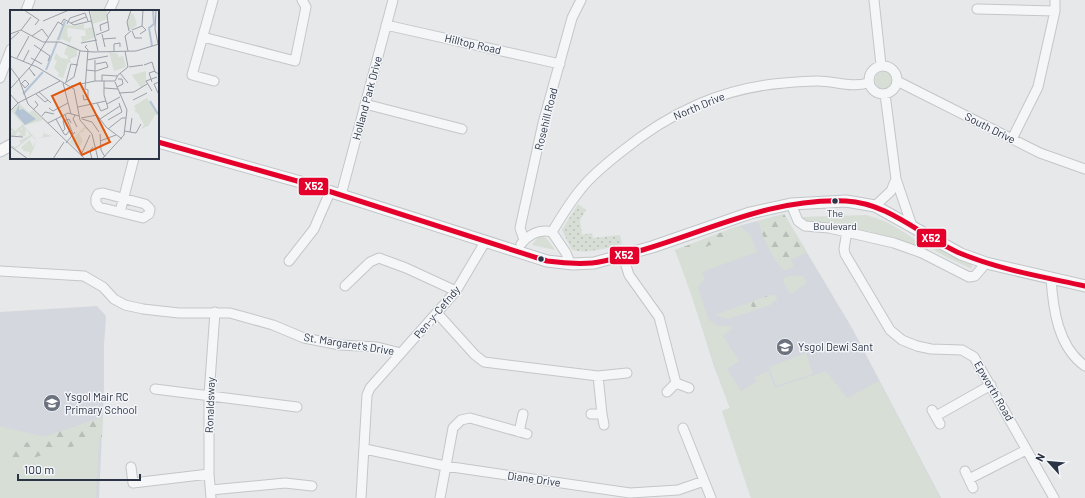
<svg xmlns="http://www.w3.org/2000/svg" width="1085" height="498" viewBox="0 0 1085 498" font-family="Barlow,sans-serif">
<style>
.built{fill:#d4d7dd}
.grass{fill:#d6ded6}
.forest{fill:url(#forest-firs)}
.garden{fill:url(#garden-dots)}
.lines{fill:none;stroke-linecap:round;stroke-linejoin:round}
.minor-casing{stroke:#c4c6c8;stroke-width:11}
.major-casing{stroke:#c2c5c8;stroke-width:13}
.minor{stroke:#f5f6f7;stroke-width:9}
.major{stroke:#f8f8f8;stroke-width:11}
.bus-1-casing{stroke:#f4f6f9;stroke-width:8}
.bus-1{stroke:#e4002b;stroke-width:5}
.bus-dot{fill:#2b3445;stroke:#f4f6f9;stroke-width:1.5}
.labels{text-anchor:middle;stroke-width:3;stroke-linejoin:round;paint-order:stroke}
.bus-label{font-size:10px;fill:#2b3445;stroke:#f4f6f9}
.street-label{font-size:11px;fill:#2b3445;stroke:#f4f6f9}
.poi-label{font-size:11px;fill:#2b3445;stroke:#f4f6f9;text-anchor:start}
.inset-river{fill:none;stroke:#b4c4d5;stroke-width:2}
.inset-road{fill:none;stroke:#9ba0a8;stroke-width:1}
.view{fill:#df570f;fill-opacity:0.15;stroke:#df570f;stroke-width:2}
.inset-edge{fill:none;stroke:#2b3445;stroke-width:2}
.line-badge{stroke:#f4f6f9;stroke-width:1.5}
.badge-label{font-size:11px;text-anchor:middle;font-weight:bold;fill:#fff}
</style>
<defs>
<pattern id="forest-firs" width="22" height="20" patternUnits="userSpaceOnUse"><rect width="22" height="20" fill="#d6ded6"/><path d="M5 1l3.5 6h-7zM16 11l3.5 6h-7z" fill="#b8bfb9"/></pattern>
<pattern id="garden-dots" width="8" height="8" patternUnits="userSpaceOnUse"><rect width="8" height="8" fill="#d6ded6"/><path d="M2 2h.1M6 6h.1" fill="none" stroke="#b8bfb9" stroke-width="1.8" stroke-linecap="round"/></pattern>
</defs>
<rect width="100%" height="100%" fill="#e6e8ea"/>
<path class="built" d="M784,214L852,328L941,498H751L722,411L730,408L714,366L690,289L675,250L739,226Z
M97,306L106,316L104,345V389L99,498H0V312Z"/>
<path class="grass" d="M875 80a9 9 0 1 1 18 0a9 9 0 1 1-18 0Z
M866,215C891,221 910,236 930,251L868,231L830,225L806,224L800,217Z
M739,226L750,234L757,252L702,272L705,279L699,285L698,288L709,320L718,326H731L732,329L723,336L739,361L727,369L741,391L757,381L754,377L768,371L775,388L826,371L847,398L879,381L940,498H751L722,411L730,408C710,356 695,302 675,250L678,249L681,252L696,251L731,235L730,229Z
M915,233L950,254L971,264L972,269L948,258L932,249L915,236Z
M543,236L547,239L555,250L532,245L538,237Z
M789,276H803L806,280V283L793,293H789L783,282L784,278Z
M753,301V308L756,310L728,319L715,315Z
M806,353L813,374L776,386L769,367Z
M0,426L45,437L10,448L68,447L99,438L96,498H0Z"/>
<path class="forest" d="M784,214L807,252L791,260L794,267L785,270C774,266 761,232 758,221Z
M730,229L731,235L729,238C713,243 698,253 681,252L678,249Z
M770,295H776L777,300L770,305L756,310L751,306L753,301Z
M103,417L102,438L15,463L9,457L10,448Z"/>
<path class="garden" d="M578,204L586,210L580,220L582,235L592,233L593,238L620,235L622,244C607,248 588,254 572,250L562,230Z"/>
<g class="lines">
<defs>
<path id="minor" d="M213,0L192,75L214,81
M874,0L881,65
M977,9L1055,11
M26,11L30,0
M109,11L114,0
M386,25L560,64
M203,37L295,61L306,7L302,0
M869 80a14 14 0 1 1 28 0a14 14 0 1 1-28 0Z
M0,78L11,49
M897,81L1040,153L1085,169
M365,104L462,129
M1012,139L1038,87L1055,11V0
M896,179L912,226
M103,193L145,204L150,209L149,214L143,218L99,207L96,203V198L98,194Z
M341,195L393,0
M791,204L798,221L805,226L829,228L894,243L922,253L969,277L975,276L986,263
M875,206L891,191L896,179L885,94
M120,212L134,158
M847,231L844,249L845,254L890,330L902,340L917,346L931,349L962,350L974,357L1054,498
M552,232C561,217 570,202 581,189C592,175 607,163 621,152C669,113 721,88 784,83C795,82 806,81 817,81C836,81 850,88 868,83
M524,240L520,228L543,123L572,18L581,0
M521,244C529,234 540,229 552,232L566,253L570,263
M623,256L629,275L659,317L676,383
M289,261L314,229L330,192
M0,271L84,276L103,287L114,299L125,305L143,309L179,313H230L273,325L304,338L340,345L377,347L401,353
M1051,278C1053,309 1058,347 1085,366
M345,286L370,262L379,258L406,268L456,291
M437,313L475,355L484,362L598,376L627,373
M155,389L297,407
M667,392L676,383L689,388
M932,410L940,424
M591,414H602L598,376
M602,414L604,425
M936,416L991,385
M683,428L711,498
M519,432L523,414
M365,449L445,466L630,493L678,490L704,481
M131,467L133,483L209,474
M965,471L973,488
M969,479L1026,450
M211,490L285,483L312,486
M211,498L209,474V395L215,312
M361,498L367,395L370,388L456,291L485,242
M440,498L453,428L461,420L470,418L527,434"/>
<path id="major" d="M158,142L297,181L547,261L573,264L594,263L652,247L750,213L791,204L846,201L875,206L961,254L986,263L1085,286
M0,151L11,145"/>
</defs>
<use href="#minor" class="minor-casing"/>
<use href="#major" class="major-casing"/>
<use href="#minor" class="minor"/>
<use href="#major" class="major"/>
<defs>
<path id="bus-1" d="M158,142L297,181L547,261C562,263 577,264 592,263C607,262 624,255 639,251C709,231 770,198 846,201C890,203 923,238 962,254C1001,270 1044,277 1085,286"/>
</defs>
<use href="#bus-1" class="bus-1-casing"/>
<use href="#bus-1" class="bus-1"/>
</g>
<defs>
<symbol id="school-disc" viewBox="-11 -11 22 22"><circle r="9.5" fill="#6c737f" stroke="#f4f6f9"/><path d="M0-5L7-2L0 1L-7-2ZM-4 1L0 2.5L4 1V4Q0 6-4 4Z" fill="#fff"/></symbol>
</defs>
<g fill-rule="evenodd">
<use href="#school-disc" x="775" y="337" width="20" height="20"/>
<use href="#school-disc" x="42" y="393" width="20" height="20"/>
</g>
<g class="bus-dot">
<circle cx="835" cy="201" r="3.5"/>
<circle cx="541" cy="259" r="3.5"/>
</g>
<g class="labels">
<g class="bus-label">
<text x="835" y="217">The<tspan x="835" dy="13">Boulevard</tspan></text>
</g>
<g class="street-label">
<text transform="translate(473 44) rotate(13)" y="4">Hilltop Road</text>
<text transform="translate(367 98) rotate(-75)" y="4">Holland Park Drive</text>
<text transform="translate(699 106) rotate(-23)" y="4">North Drive</text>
<text transform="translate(546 119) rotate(-76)" y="4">Rosehill Road</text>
<text transform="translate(990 128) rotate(27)" y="4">South Drive</text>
<text transform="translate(437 312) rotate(-50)" y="4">Pen-y-Cefndy</text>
<text transform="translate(349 344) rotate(9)" y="4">St. Margaret's Drive</text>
<text transform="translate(994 391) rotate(60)" y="4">Epworth Road</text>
<text transform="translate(210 405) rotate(-88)" y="4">Ronaldsway</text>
<text transform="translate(534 479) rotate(8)" y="4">Diane Drive</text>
</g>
<g class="poi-label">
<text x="798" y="351">Ysgol Dewi Sant</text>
<text x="65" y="401">Ysgol Mair RC<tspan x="65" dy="13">Primary School</tspan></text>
</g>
</g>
<g transform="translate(10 10)">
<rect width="149" height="149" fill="#e6e8ea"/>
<path d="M55,10V14L64,16L74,14V19L83,17L86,27L72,32L71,26H76L75,20L57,18L58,28L62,26L60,33L52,29L46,31ZM139,91L149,104L145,105L138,116L131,119L134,115L128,103L125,102V99ZM9,93L19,103L23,100L33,110L13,116L10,120L16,119L15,126H7L11,124L8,121L5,126L0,125L3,121H0V116L5,121L13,114L1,101ZM75,116L78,120L73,119L74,122L69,123L73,131L68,139L59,132ZM26,129L24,138L19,148L20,142L14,141L11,137L20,130L23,137Z" fill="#d6ded6"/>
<path d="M137,88L139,91L136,94L142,96L136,103L135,114L124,96ZM34,110L33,123L42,126L25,129L22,126L5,139L0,135L6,137L11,133L9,131L20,125L16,119L11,121L13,116L8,120L13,115L26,129L33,127Z" fill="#d6ded6"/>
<path d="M99,42L107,43L109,47L113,46L116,57L104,61Z" fill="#d6ded6"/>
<path d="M81,0H97V9L82,14ZM121,3L124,5L127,15L119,21L117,12ZM58,34L67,38V46L60,49L61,53H58L53,68L48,66L47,69L49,63L44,58L47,51L44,49L46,43L51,48L58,49V46L54,44ZM136,61V73L131,78L122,65Z" fill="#d6ded6"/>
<path d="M9,95V100L13,99L26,109L15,115L5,103Z" fill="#b4c4d5"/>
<path class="inset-river" d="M48,30L55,11M142,36L139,18L144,14L143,0M36,60L47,32M13,84L33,62M140,91L148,104"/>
<path class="inset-road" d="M14,0L29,10L25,15M79,0L88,41M146,0L145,19L148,34M33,11L59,0M61,13L76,7M51,14L54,9L64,15L81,11M57,14L60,8L75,3L78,11M11,20L21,7M122,20L132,16L133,0M91,21L90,15L98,12M119,21L117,12L121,0M122,21L125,28H132M0,24L11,20L33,32H50L71,41L83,42L126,41L149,34M92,24L95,37M130,24L136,20L132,16M86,25L99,20L97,5L101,0M22,26L32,19L38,27M93,29L106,28M0,30L9,22M71,33L87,30M24,35L40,46L38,51M118,41L115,26L121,21M104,42V34L110,33V37M0,46L27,57L64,79L70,110L82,124L88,149M7,48L19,26M21,48L32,54M77,50L98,46M85,50V71M13,52L19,40M134,55L142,52L145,62L149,64M0,57L9,69M119,57L133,55M19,58L25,66L23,63M76,60L86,61L98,57L96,52L86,54M110,63L118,73M9,69L18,94L75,149M92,71V65L107,66M105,71L108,65L118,57L115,41M56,72L61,54L68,55M142,72L139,63L145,61M53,73L61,104M55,73L64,67L70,41M11,74L15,70L19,74L15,78L12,74M61,76L85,71H105M107,77L113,74L112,69H108M94,78L108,79M0,79L21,56L48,12L53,15M75,79L78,40L75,37L77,35M142,81L136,71L147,67M29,82L41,93M109,83L124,82L137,74M148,83L144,74L149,72M0,84L8,93M26,84L35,92L38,90M73,85L74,90L78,89V80L75,79M123,90L137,83M87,93L91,101L98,98L94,85V71M97,94L110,87M68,97L96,91M39,98L43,101L58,93M23,100L28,95L25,91M0,101L8,93L50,71M55,105L63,124M65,105L63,109L67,117M32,106L35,102L44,104M71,108L87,105L96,117L112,129M46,109L54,124L56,125L60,120M72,109L82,112L89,122M90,109L110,96M98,110L112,102L109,93M38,113L58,103L69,106M98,119L112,108H116M114,121L126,123L131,114M52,122L55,119L53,111L59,109L61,113M120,122L122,108M90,124L91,140L95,147M0,126L13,127M90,131L106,125M56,133L65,122M0,136L18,149M71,145L80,125M43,149L54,132M82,149L80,141L83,137M92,149L114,125L117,100L105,72"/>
<path class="view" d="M70,73L100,132L72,145L42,86Z"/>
<rect width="149" height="149" class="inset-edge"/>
</g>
<g class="line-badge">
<rect x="298" y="177" width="31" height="19" rx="4" fill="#e4002b"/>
<rect x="916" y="228" width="31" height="20" rx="4" fill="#e4002b"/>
<rect x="609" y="246" width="31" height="19" rx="4" fill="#e4002b"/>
</g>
<g class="badge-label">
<text x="314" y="190">X52</text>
<text x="931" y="242">X52</text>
<text x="624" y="259">X52</text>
</g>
<g transform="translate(1049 462) rotate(297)" stroke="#f4f6f9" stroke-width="3" paint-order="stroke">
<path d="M0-3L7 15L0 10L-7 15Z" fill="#2b3445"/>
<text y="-6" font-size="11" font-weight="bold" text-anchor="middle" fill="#2b3445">N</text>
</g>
<path d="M18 474v6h122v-6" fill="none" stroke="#2b3445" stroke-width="2"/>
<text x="24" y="474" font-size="12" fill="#2b3445" stroke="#f4f6f9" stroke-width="3" paint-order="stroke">100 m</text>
</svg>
